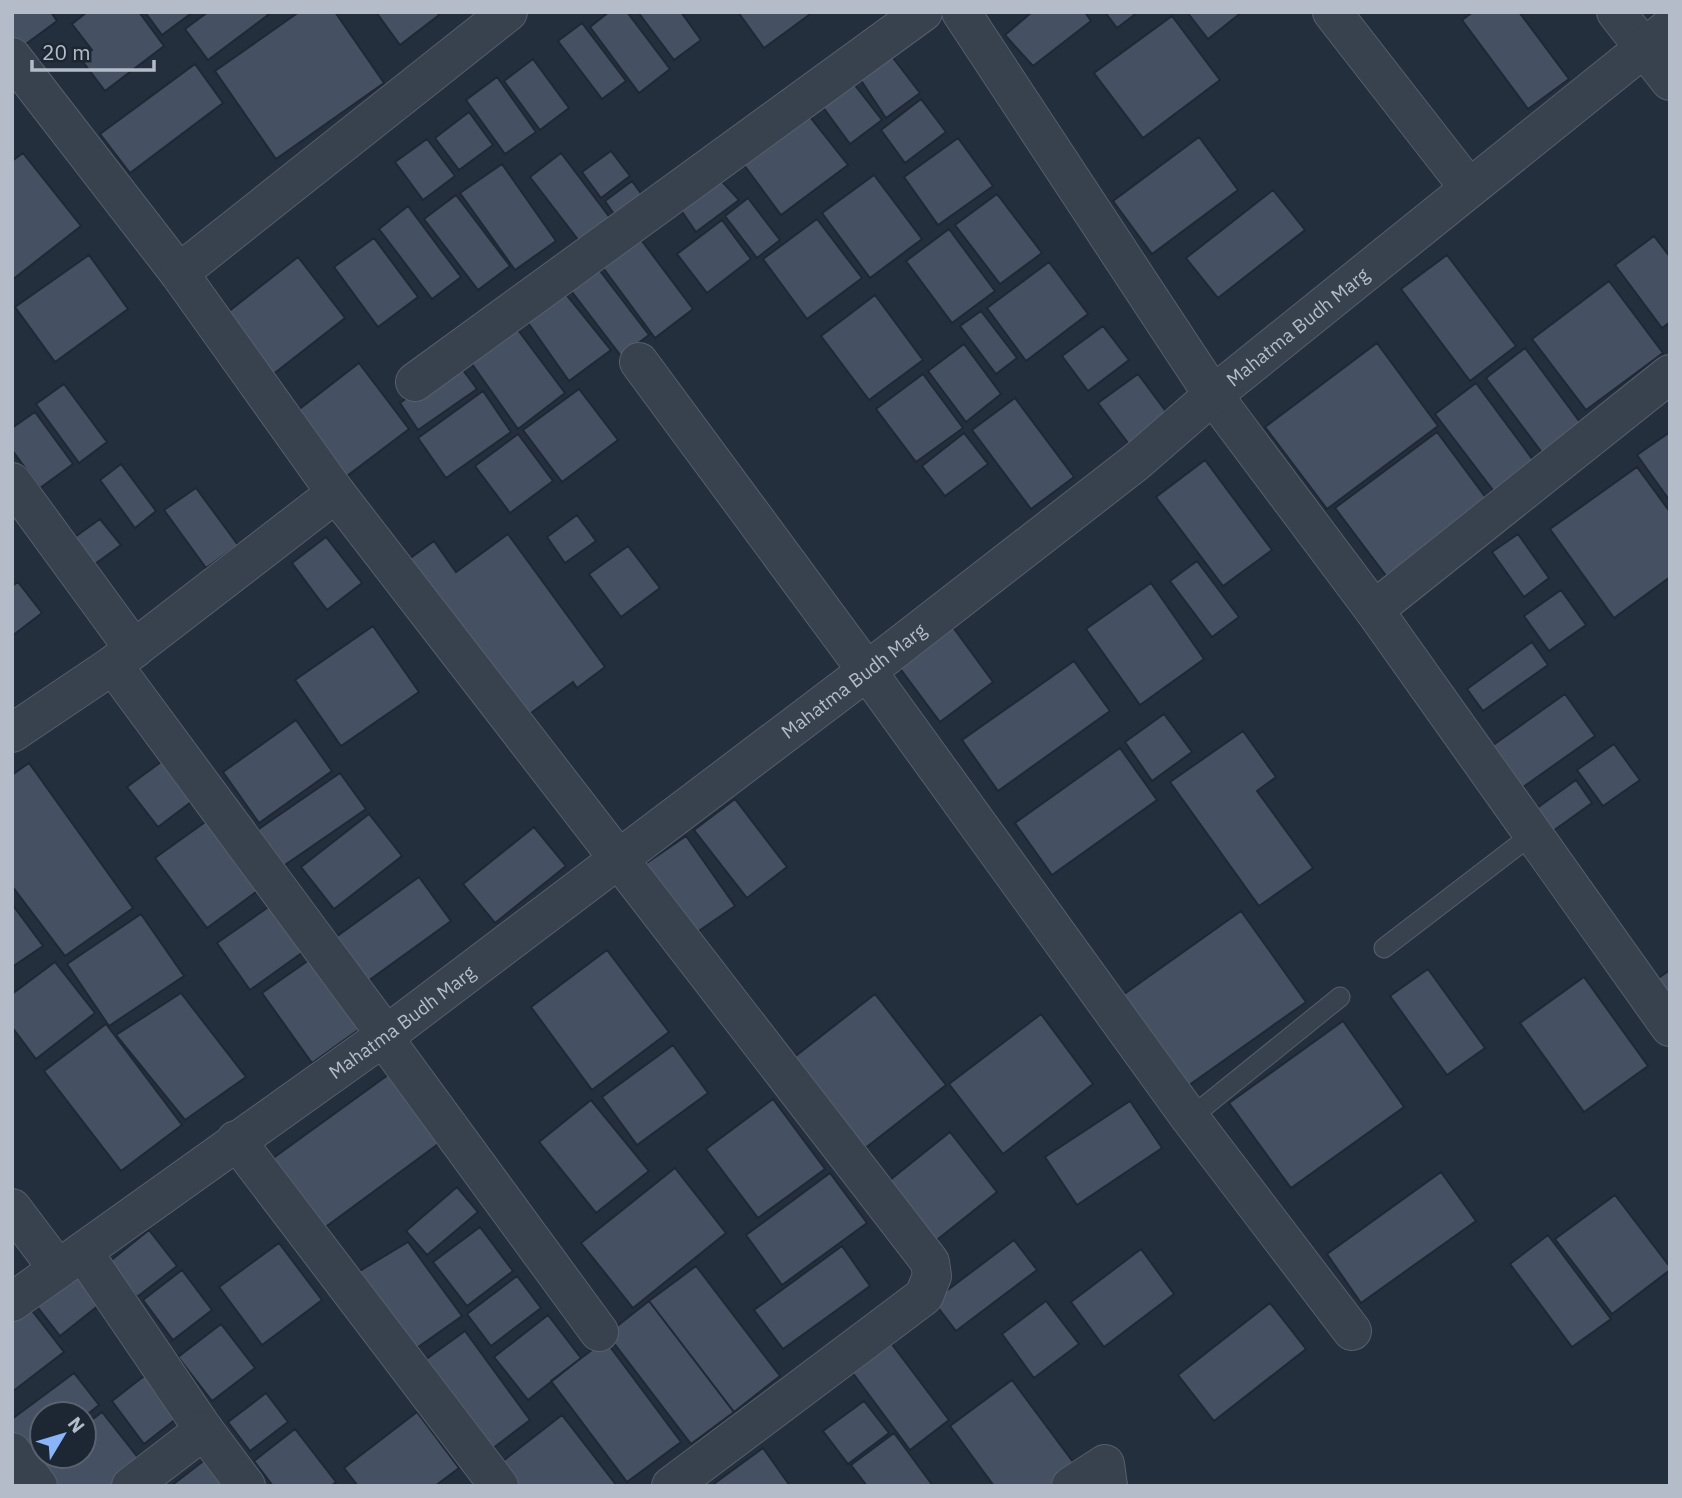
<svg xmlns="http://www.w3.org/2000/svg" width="1682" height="1498" viewBox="0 0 1682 1498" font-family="'IBM Plex Sans',sans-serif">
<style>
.building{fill:#455162;stroke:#1f2835;stroke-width:2}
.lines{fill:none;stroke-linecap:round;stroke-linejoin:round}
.service-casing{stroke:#565f6c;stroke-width:21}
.minor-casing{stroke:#565f6c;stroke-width:40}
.service{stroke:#38414e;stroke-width:19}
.minor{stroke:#38414e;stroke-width:38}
.labels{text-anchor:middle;stroke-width:5;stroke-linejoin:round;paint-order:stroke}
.street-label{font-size:19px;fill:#b4bcc9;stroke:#1d2633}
</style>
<rect width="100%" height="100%" fill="#242f3e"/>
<path class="building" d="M12,12H51L57,21L15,52L12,48Z
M87,12H139L164,46L105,91L80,58L92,50L72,24Z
M145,12H193L162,35Z
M208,12H266L268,15L208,60L185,29Z
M299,12H335L384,83L276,159L215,71Z
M376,12H437L439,15L400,45Z
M609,12H627L670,69L639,93L590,27Z
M638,12H681L701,40L674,60Z
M738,12H813L764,48Z
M1032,12H1085L1091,21L1033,66L1005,35Z
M1105,12H1138L1117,28Z
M1187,12H1242L1208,39Z
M1473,12H1519L1569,79L1528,109L1462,20Z
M1172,16L1220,80L1143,138L1094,73Z
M582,23L626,81L602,99L558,41Z
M887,50L920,93L886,118L856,73Z
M533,59L569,108L540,130L504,81Z
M195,64L223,103L130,173L100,134Z
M847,75L882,120L850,144L820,103Z
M497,77L536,132L505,154L466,100Z
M921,99L946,132L905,163L881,130Z
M469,112L493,145L459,170L435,138Z
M806,112L848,165L781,215L744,165Z
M1199,137L1238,190L1152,254L1113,201Z
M958,138L993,186L938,225L904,177Z
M427,139L455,176L423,200L395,162Z
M611,151L630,176L601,198L582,172Z
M23,153L81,226L12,280V161Z
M561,153L620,231L589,254L530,177Z
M502,164L556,241L515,270L460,193Z
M874,175L922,239L870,278L822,213Z
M717,176L739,200L696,232L678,206Z
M632,181L650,206L622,226L605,201Z
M1273,190L1305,230L1218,298L1186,258Z
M997,194L1042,253L1000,284L955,225Z
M456,195L510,266L478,290L424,219Z
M748,198L780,240L757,258L725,216Z
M408,206L461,277L432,299L379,229Z
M817,219L862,278L807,319L763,259Z
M722,220L751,259L707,293L677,254Z
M949,229L995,291L952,323L906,261Z
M1654,236L1670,257V322L1662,328L1615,265Z
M639,237L693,309L655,338L601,265Z
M374,238L418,297L378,327L334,267Z
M89,255L128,309L55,362L15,307Z
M1447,255L1516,346L1470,381L1401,289Z
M298,257L345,318L267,379L219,319Z
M1049,262L1088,314L1026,361L987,308Z
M597,267L649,335L621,356L569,288Z
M1609,281L1663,353L1586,410L1532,339Z
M561,288L611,350L569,381L526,320Z
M875,295L923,360L869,400L821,336Z
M981,311L1017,358L996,374L960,326Z
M512,322L565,393L518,429L467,357Z
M1103,326L1129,360L1088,391L1062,356Z
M1377,343L1438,426L1327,509L1265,427Z
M964,344L1001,394L966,422L928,371Z
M1525,348L1585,429L1546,458L1486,378Z
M457,362L477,389L418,430L400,403Z
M359,363L409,429L343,479L293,414Z
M923,374L963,428L916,462L876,409Z
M1138,374L1173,421L1134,451L1098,403Z
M1476,383L1542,472L1502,502L1435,414Z
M64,384L107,442L79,463L36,404Z
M579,389L618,440L562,482L523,430Z
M483,391L511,432L446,478L418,438Z
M1015,398L1074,477L1031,509L972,430Z
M35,412L73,464L40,488L12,450V428Z
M1437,432L1492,506L1390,581L1335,508Z
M1670,432V501L1637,455Z
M964,433L988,464L945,496L922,466Z
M518,434L553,481L510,513L475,466Z
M1205,460L1272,550L1223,586L1156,497Z
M121,464L156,511L135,528L100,480Z
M1637,467L1670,512V577L1614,618L1550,529Z
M196,488L238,545L206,568L164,510Z
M577,515L596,541L565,563L547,537Z
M100,519L121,545L88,569L68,542Z
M508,534L605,667L577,688L573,682L527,716L398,567L434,541L456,572Z
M1518,534L1549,578L1524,597L1492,552Z
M326,537L362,583L327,610L292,563Z
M628,546L660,588L621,617L589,574Z
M1197,561L1239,617L1212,637L1170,581Z
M18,582L42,613L12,636V586Z
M1151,583L1204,659L1140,705L1086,629Z
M1561,590L1586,625L1549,651L1524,616Z
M947,619L993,682L940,722L893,659Z
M373,626L419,692L341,746L295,680Z
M1532,642L1548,665L1483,711L1467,689Z
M1074,661L1110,711L998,791L962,740Z
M1565,694L1595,736L1519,790L1489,748Z
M1164,714L1192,752L1152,781L1125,742Z
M296,720L332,771L259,823L223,772Z
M1243,731L1276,777L1257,791L1313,868L1259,906L1170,782Z
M1614,744L1640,780L1603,806L1577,770Z
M1120,748L1157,800L1052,875L1015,823Z
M165,759L195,799L158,827L127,787Z
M29,763L133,908L65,956L12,886V775Z
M340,773L366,809L279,869L253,833Z
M1576,780L1592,803L1553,831L1537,808Z
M735,799L787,867L747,898L694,830Z
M369,814L402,856L334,909L301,867Z
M215,815L267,884L207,928L155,858Z
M534,827L566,866L495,923L463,884Z
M686,836L735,906L687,939L638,869Z
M419,877L451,921L368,981L336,937Z
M277,901L310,947L250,990L217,943Z
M12,904L43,946L12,967Z
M1241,911L1306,1002L1185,1088L1120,997Z
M141,914L184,976L109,1026L67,964Z
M607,950L669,1032L592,1090L531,1007Z
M319,953L368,1023L312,1063L262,993Z
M55,962L95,1013L36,1059L12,1027V994Z
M1428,969L1485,1048L1447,1075L1390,996Z
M1670,970V998L1657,979Z
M1584,977L1648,1066L1584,1112L1520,1023Z
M181,993L246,1077L185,1120L116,1035Z
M875,994L946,1085L859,1153L788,1062Z
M1041,1014L1093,1084L1003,1154L949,1084Z
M1343,1021L1404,1107L1291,1188L1229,1103Z
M106,1024L182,1125L121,1171L44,1071Z
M673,1045L708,1093L637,1145L602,1097Z
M399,1067L449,1136L316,1234L265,1164Z
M773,1099L825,1169L758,1218L706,1149Z
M591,1100L649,1171L596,1213L539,1142Z
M1130,1101L1162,1148L1077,1205L1045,1157Z
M950,1132L997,1192L933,1243L885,1184Z
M675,1168L726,1233L633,1308L581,1243Z
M1441,1172L1476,1221L1361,1303L1327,1254Z
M830,1173L867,1223L782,1285L746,1235Z
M457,1187L478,1212L427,1255L406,1231Z
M1615,1195L1670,1267V1270L1612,1314L1555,1239Z
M480,1227L513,1271L467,1306L433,1262Z
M149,1230L177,1266L137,1297L109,1262Z
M1548,1235L1611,1319L1572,1347L1510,1264Z
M1014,1240L1037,1270L956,1331L933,1301Z
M408,1242L462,1316L411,1352L353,1275Z
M279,1243L322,1300L262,1345L219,1287Z
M842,1246L870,1286L783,1349L754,1310Z
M1141,1249L1174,1294L1104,1347L1071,1302Z
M696,1266L780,1376L734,1412L649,1301Z
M72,1270L99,1305L60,1336L32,1300Z
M182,1270L212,1310L173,1340L143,1300Z
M517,1276L541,1308L491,1346L467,1314Z
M23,1299L64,1352L12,1392V1307Z
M649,1301L734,1412L691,1444L607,1334Z
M1046,1301L1079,1344L1034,1378L1002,1334Z
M1270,1303L1306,1349L1214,1421L1178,1375Z
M548,1315L581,1358L528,1400L494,1357Z
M221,1324L255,1368L212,1401L178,1357Z
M465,1331L530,1420L480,1458L414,1368Z
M605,1340L681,1442L627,1482L551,1381Z
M891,1343L949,1420L910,1450L852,1372Z
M74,1373L99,1405L84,1417V1414H42V1449L30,1458L12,1435V1419Z
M148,1373L181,1415L144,1444L112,1401Z
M1012,1380L1076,1466L1050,1486H994L950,1426Z
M266,1393L288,1422L250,1451L228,1422Z
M864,1401L889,1433L848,1464L823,1431Z
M102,1412L143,1464L115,1486H55L37,1462L45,1456H84V1426Z
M417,1412L459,1468L435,1486H358L344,1468Z
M562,1415L617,1486H508L494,1468Z
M295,1429L336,1482L331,1486H273L254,1461Z
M894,1433L933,1486H867L851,1465Z
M763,1448L790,1486H711Z
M206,1459L226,1486H171Z"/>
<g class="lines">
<defs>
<path id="service" d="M1384,948L1534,833
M1190,1118L1340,997"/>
<g id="minor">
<path d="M961,12L1213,395L1374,610L1670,1027"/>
<path d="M1332,12L1469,188"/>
<path d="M1616,12L1670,81"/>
<path d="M12,57L179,273L336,493L930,1262L932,1276L924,1296L671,1486"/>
<path d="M179,273L508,12"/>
<path d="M639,362L867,671L1190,1118L1352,1331"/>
<path d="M415,382L923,12"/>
<path d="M12,482L134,649"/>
<path d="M1374,610L1670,374"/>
<path d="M113,665L386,1035L389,1045L599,1332"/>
<path d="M12,733L113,665L336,493"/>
<path d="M236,1140L499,1486"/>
<path d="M12,1208L58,1269"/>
<path d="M83,1252L204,1430L246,1486"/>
<path id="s1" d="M12,1302L386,1035L867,671L1136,462L1213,395L1670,27"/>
<path d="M12,1452L38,1486"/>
<path d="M131,1486L204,1430"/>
<path d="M1071,1486L1105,1464L1108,1486"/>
</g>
</defs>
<use href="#service" class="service-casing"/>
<use href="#minor" class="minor-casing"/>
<use href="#service" class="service"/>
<use href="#minor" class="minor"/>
</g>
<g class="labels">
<g class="street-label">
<text dy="7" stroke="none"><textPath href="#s1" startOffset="1614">Mahatma Budh Marg</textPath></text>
<text dy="7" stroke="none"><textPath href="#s1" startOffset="1046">Mahatma Budh Marg</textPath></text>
<text dy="7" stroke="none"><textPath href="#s1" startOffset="480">Mahatma Budh Marg</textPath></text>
</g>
</g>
<rect width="1682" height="1498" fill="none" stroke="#b4bcc9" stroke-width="28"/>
<g transform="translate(63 1435) rotate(52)"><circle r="33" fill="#1d2633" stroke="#59626f" stroke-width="2"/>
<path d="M0-5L12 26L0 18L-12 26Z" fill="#8ab4f8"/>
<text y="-10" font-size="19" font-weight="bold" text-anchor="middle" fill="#b4bcc9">N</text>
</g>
<path d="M32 60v10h122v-10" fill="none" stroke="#b4bcc9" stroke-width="3.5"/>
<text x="42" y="60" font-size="21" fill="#b4bcc9" stroke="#1d2633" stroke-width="5" paint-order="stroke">20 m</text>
</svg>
